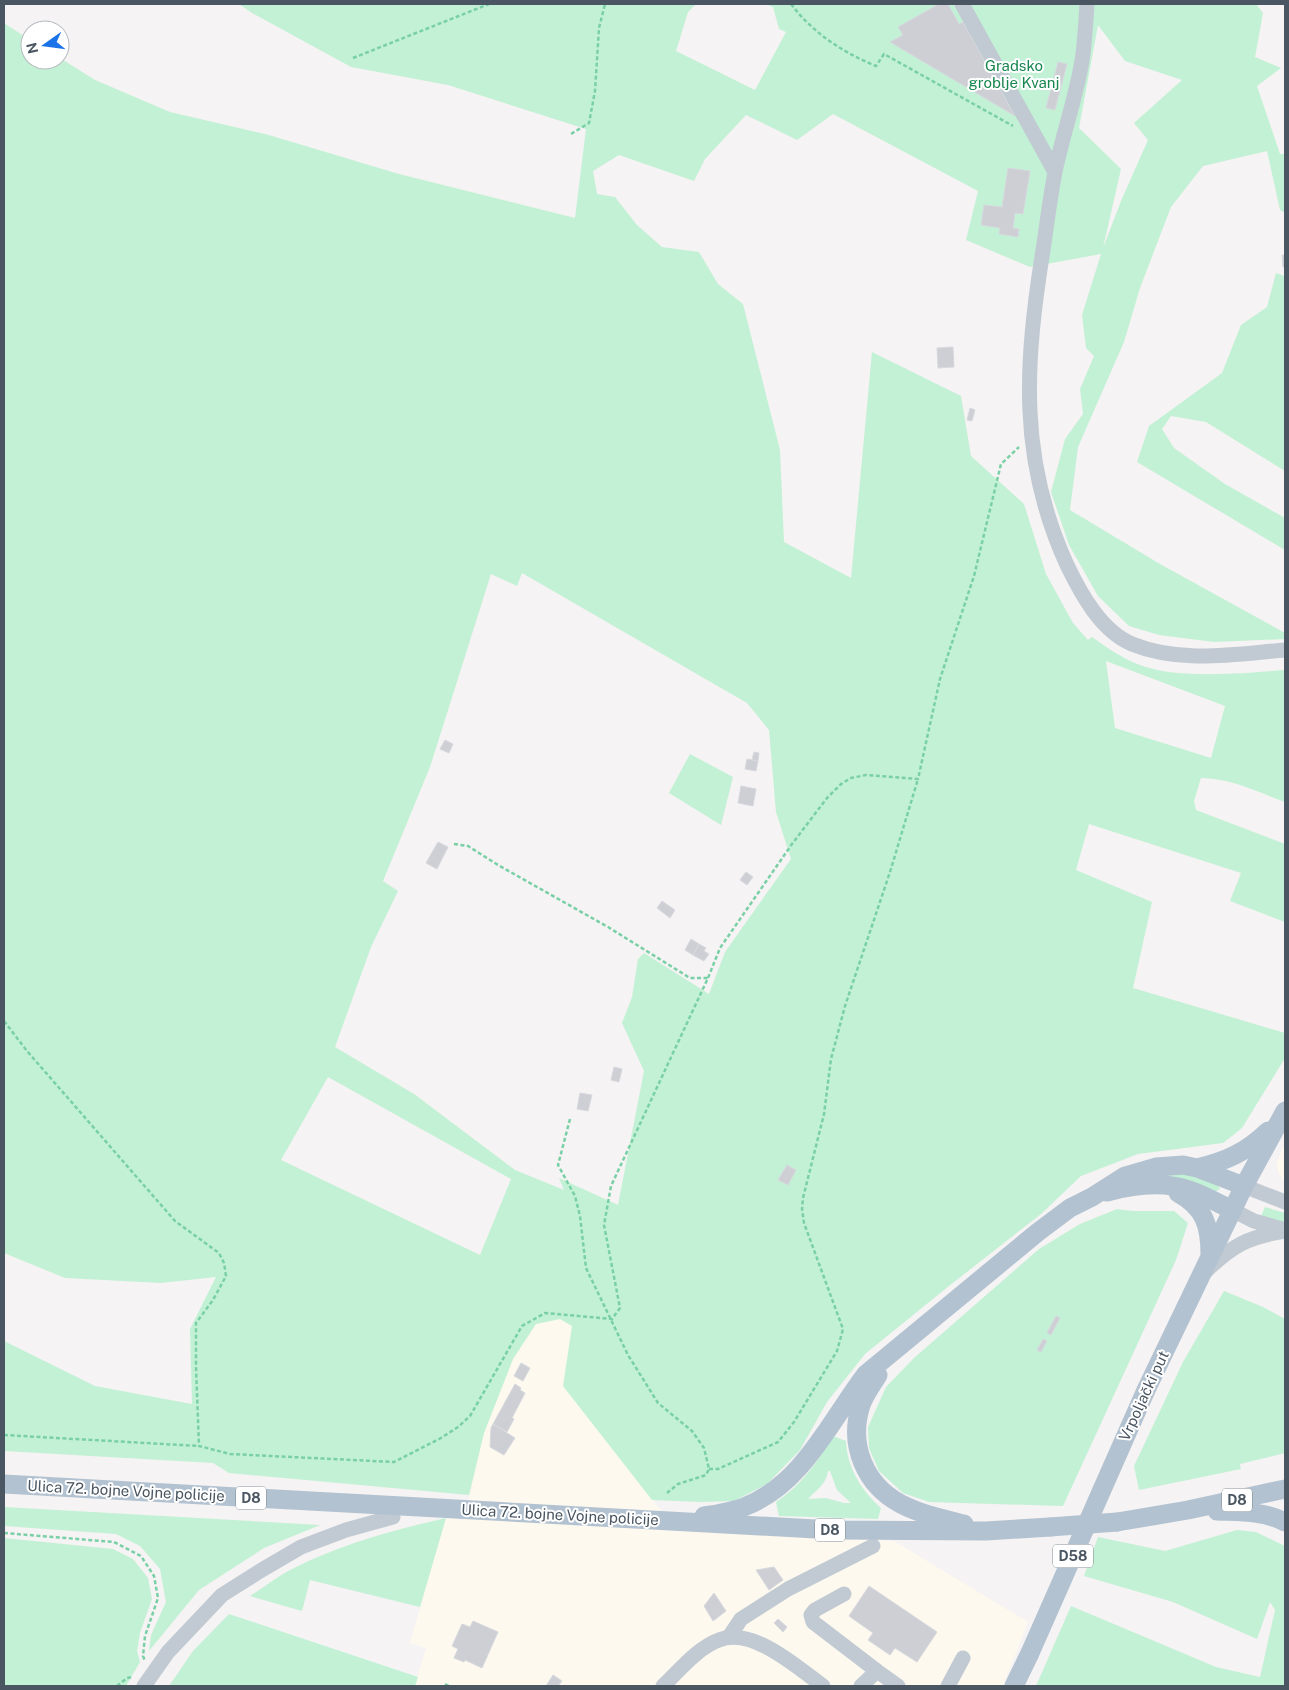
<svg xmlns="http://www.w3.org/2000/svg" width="1289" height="1690" viewBox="0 0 1289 1690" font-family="'Public Sans',sans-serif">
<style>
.commercial{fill:#fdf9ef}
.green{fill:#c3f1d5;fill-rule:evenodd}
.building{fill:#cdcfd5;stroke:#d7d9de}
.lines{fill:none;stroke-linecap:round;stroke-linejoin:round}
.path{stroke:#7ad0a6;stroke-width:2.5;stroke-dasharray:4 2.5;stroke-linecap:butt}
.minor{stroke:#c1cad2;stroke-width:15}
.major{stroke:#b3c2d1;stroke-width:19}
.major-bridge{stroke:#b3c2d1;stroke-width:19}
.labels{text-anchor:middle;stroke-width:4;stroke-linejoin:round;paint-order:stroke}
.shield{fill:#fff;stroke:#808990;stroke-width:1}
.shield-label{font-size:14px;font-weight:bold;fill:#4a5661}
.park-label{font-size:15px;fill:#17864f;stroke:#fff}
.street-label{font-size:15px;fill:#4a5661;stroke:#fff}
</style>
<rect width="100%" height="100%" fill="#f5f3f3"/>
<path class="commercial" d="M1285,1143V1182L1278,1172L1277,1162Z
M560,1319L573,1326L563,1386L676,1530L894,1541L1028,1622L1003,1686H415L426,1648L410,1643L446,1518L464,1520L484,1433L513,1359L536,1324Z"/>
<path class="green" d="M239,4H696L688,12L676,51L755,90L786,32L779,29L773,7L766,4H1256L1263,13L1255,57L1281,68L1257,86L1280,154H1285V213L1280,210L1267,151L1203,166L1171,207L1140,288L1124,342L1078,447L1070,510L1160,564L1285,633V639L1214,642L1159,635L1129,626L1098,596L1069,545L1051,492L1065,439L1083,414L1080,389L1094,356L1086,348L1082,315L1101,254L1030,267L966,240L978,191L833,114L797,140L746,115L705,159L694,181L619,155L593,171L597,194L615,197L637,225L662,247L699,252L718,284L743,304L780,450L784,542L851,578L872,352L961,396L971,456L1024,504L1046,574L1073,623L1088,640L1092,637C1109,649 1126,661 1146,667C1184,679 1246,673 1285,670V802C1258,792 1230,778 1201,778L1194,801L1196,810L1285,844V922L1230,901L1241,873L1089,824L1076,870L1152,902L1133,988L1285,1033V1058L1242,1128L1223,1143L1138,1154L1081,1176L1041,1214L949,1286L865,1354L827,1402L800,1450L767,1484L734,1501L701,1502L652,1500L563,1386L572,1326L560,1319L536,1324L513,1359L484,1433L469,1495L229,1473L213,1463L4,1451V1341L95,1386L192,1404L190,1329L216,1277L161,1283L65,1278L4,1253V23L30,40V60H60V58L95,80L170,112L269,135L399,174L575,218L586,129L448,85L351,67L252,13ZM1098,25L1125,61L1182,80L1134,123L1148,140L1121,201L1103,248L1121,169L1079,128ZM522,573L747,703L769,730L776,812L791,859L725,952L709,994L644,953L638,959L632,997L622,1023L644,1071L618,1205L559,1178L564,1190L515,1170L414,1094L335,1047L371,947L398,891L383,881L430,767L491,574L517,586ZM1106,661L1225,706L1211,758L1115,728ZM328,1077L511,1179L480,1255L281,1160Z
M1276,273L1285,276V471L1206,422L1171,416L1162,429L1174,448L1225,484L1285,518V550L1137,462L1149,426L1222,373L1241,325L1267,307Z
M690,754L733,777L721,825L669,793Z
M1176,1171L1217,1184L1220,1189L1215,1192L1161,1177Z
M1265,1207L1285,1213V1225L1261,1216Z
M1117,1209L1133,1211H1174L1188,1223L1176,1260L1063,1506L929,1502L903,1493L879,1471L869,1448L868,1427L886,1387L914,1358L1039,1249L1080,1224Z
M1224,1291L1263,1307L1285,1319V1453L1240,1464L1241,1469L1139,1490L1134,1466L1183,1362Z
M833,1436L846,1441C847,1468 862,1491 881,1508L878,1519L779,1516L776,1502C801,1486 818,1461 833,1436ZM828,1471H830L837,1490L851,1503H844L826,1498L808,1499C816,1490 826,1485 828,1471Z
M4,1507L320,1525L264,1548L199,1590L149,1651L151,1635L166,1602L160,1569L140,1546L116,1534L4,1526Z
M446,1518L420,1607L310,1580L302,1611L250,1596C264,1587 278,1576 292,1569C341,1544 393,1530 446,1518Z
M1237,1530L1256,1532L1285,1546V1686H1036L1071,1606L1216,1667L1260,1677L1275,1610L1270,1602L1257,1639L1173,1602L1084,1576L1098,1537L1165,1551Z
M4,1538L113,1549L133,1559L148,1578L152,1599L140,1633L137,1651L140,1662L126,1686H4Z
M229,1614L418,1677L415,1686H169L193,1651Z"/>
<path class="building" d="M939,4H948L959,24L963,22L1015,116L890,42L903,35L898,27Z
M1058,62L1067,64L1055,110L1046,108Z
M1008,168L1030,171L1023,214L1015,213L1013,228L1019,229L1018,237L999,234L1000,228L981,225L984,205L1002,207Z
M1282,255H1285V267H1283Z
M953,347L954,367L938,368L937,348Z
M970,408L975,410L972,421L967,420Z
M445,740L453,744L449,753L440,749Z
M754,752L759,753L758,761L752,760Z
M747,759L758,761L756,771L745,769Z
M741,786L756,789L753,806L738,803Z
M438,842L448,847L437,869L426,863Z
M746,872L753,877L747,885L740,880Z
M662,901L675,910L670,918L657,908Z
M691,939L699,944L693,955L685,950Z
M699,944L706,948L704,951L709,954L704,961L693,955Z
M614,1067L622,1069L619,1082L611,1080Z
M580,1093L592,1095L588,1111L577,1109Z
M787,1165L796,1170L788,1185L778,1180Z
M1056,1316L1060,1318L1051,1335L1047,1333Z
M1043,1339L1047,1341L1041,1352L1037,1350Z
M521,1363L530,1368L523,1381L514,1376Z
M515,1384L521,1388L520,1390L525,1393L512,1418L514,1419L507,1432L493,1424Z
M493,1424L515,1438L504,1455L490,1447L491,1428Z
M774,1567L783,1580L769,1590L756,1570Z
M869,1586L937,1632L917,1662L895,1648L890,1655L868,1640L873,1633L849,1616Z
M714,1593L726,1611L713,1621L704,1606Z
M778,1619L787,1627L783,1632L774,1623Z
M473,1621L498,1632L482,1668L465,1660L464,1662L454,1658L458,1649L452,1646L462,1624L470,1627Z
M553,1675L562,1681L558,1686H546Z"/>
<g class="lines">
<path class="path" d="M791,4C813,33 842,52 876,66L884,54L1013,126
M353,58L489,4
M571,134L589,123L595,91L599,28L605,4
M454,844L468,846L498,865L608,927L690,978H708
M4,1021L27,1051L175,1221L219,1253L224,1263L226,1276L213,1300L196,1323V1367L199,1446L230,1454L394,1462L441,1438L458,1427L470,1416L522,1326L545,1313L612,1319L620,1308L604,1225L611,1186L708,978L720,948L792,844L827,798L841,784L851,778L866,775L918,779L940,679L974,576L1001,464L1019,447
M570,1119L558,1165L575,1196L580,1216L586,1268L628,1355L658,1403L692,1431L704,1448L709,1469L706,1475L678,1484L667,1493
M4,1435L199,1446
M709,1469H718L778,1442L794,1422L837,1351L843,1329L804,1223L802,1209L803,1198L824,1114L831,1059L845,1006L890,872L918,779
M4,1533L114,1542L141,1556L154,1576L158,1598L145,1636L143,1656L145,1661
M445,1684L449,1686
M117,1686L127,1678L132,1677"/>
<path class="minor" d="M962,4L1055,172
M1087,4C1086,20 1085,37 1083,54C1078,92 1063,133 1055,172C1050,198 1047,224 1043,250C1025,363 1018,458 1067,565C1081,594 1101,631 1132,644C1181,664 1235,654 1285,650
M1244,1186L1285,1202
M1232,1210L1254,1221L1282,1229
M1206,1271C1233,1245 1248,1237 1285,1231
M844,1594L815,1610L811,1615L813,1622L877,1671
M729,1637L741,1619L788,1589L873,1546
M144,1686L168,1652L222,1595L260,1571L301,1547L346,1530L393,1517
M663,1686C679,1671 697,1648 719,1640C752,1626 798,1668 823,1686
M861,1686L877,1671L898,1686
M948,1686L963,1658"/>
<path class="major" d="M1197,1168C1227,1161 1246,1152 1268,1131
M1107,1192C1133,1185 1163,1181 1189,1190C1204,1195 1218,1203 1232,1210
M1178,1193C1205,1208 1210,1226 1210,1255
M878,1375C872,1385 865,1394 861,1405C848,1445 865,1485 901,1504C920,1514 943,1519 964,1524
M4,1484L833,1530L986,1531L1050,1527
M1217,1511C1240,1512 1264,1511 1285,1522
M704,1516C717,1514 731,1512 744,1507C803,1484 830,1421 866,1374L1038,1232L1070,1208L1092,1197L1125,1176L1156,1167L1183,1165L1197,1168L1244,1186
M1117,1522L1188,1510L1285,1489
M1014,1686L1030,1653L1146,1390L1244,1186L1285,1111"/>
<path class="major-bridge" d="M1050,1527L1117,1522"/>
</g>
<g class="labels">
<g class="shield">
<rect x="236" y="1486.5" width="30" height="23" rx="4"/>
<rect x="1222" y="1488.5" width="30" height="23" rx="4"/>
<rect x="815" y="1518.5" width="30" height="23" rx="4"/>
<rect x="1053" y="1544.5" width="40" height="23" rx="4"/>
</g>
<g class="shield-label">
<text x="251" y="1503">D8</text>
<text x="1237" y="1505">D8</text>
<text x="830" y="1535">D8</text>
<text x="1073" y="1561">D58</text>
</g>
<g class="park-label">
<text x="1014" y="71">Gradsko<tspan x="1014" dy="17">groblje Kvanj</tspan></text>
</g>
<g class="street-label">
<text transform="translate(1144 1396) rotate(-65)" y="5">Vrpoljački put</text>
<text transform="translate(126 1491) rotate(3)" y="5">Ulica 72. bojne Vojne policije</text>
<text transform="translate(560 1515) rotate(3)" y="5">Ulica 72. bojne Vojne policije</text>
</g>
</g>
<rect width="1289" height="1690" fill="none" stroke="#4a5661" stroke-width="10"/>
<g transform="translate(45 45) rotate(256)"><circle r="24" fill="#ffffff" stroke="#b7bbc0"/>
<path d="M0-4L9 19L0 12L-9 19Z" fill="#1a73e8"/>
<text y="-8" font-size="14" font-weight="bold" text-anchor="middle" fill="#4a5661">N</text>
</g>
</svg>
